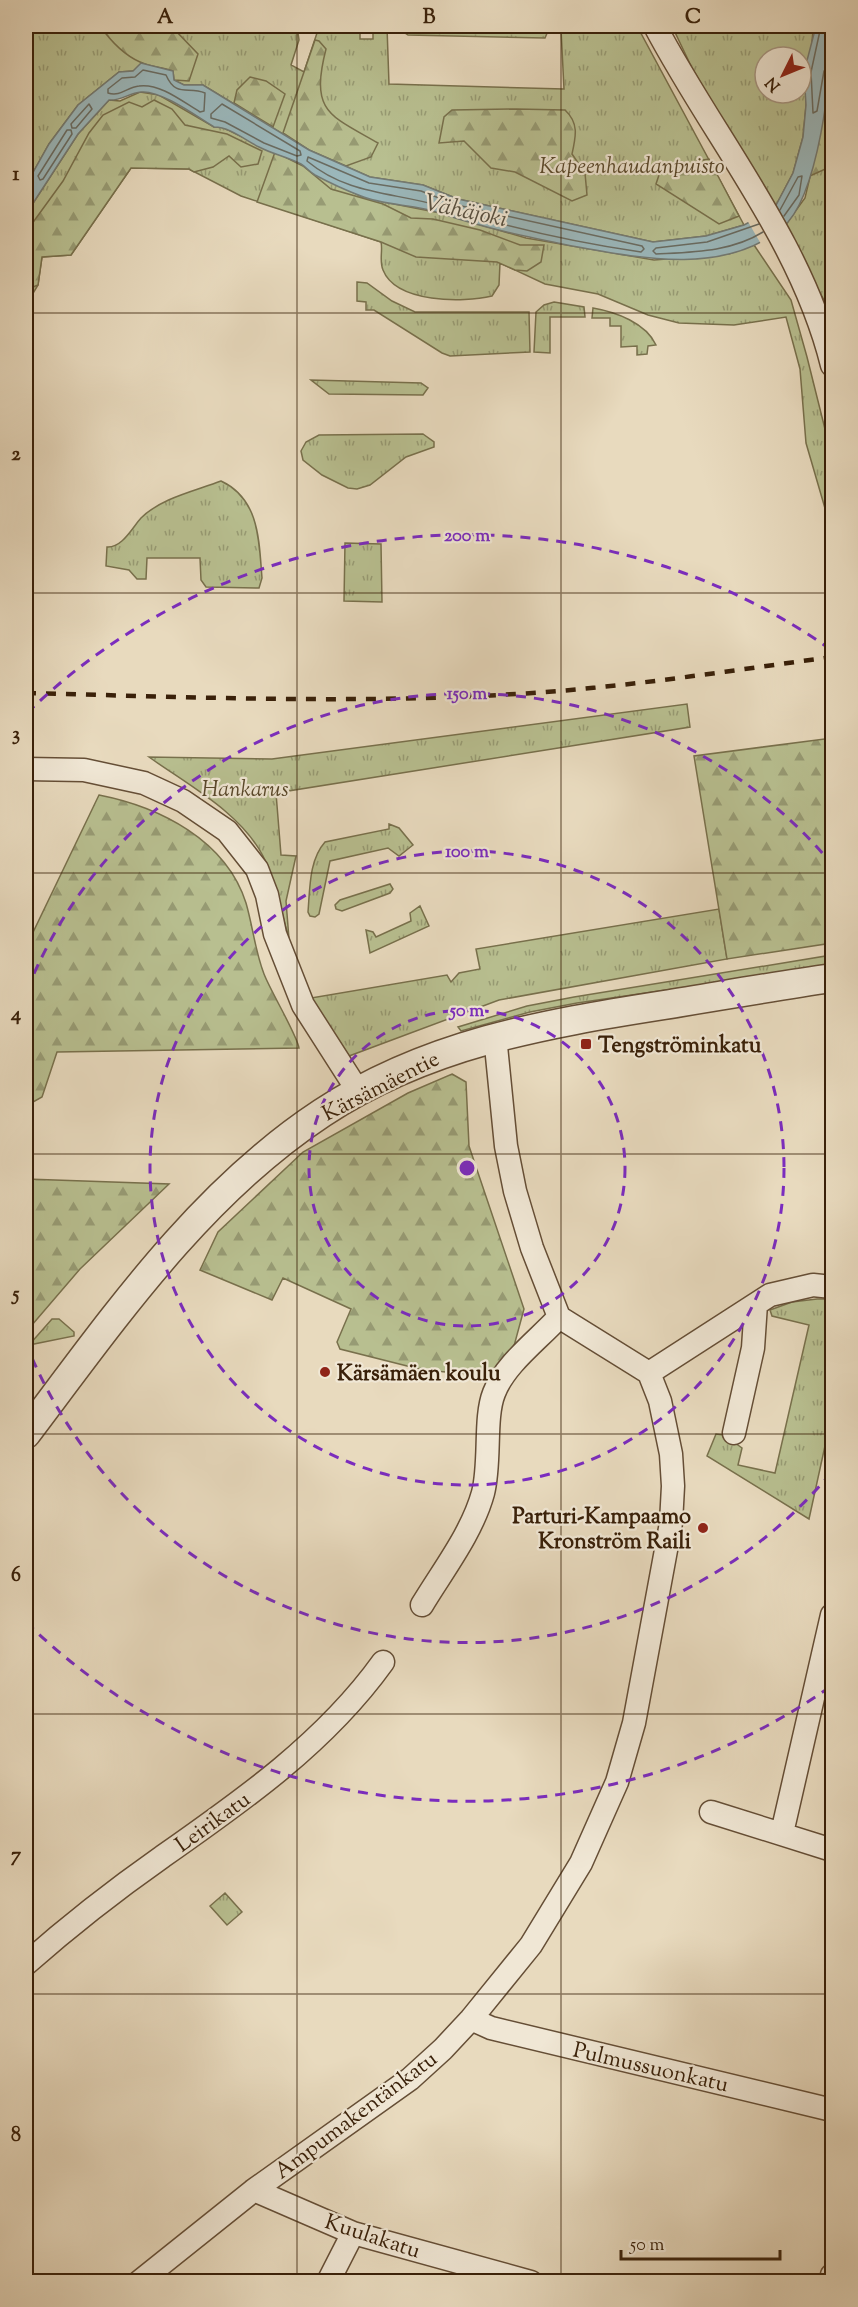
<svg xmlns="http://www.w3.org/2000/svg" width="858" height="2307" viewBox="0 0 858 2307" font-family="'Sorts Mill Goudy',serif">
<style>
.grass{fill:url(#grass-tufts);stroke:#78704c;stroke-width:1.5;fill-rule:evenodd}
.forest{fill:url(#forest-firs);stroke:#78704c;stroke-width:1.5}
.water{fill:#9bb8bc;stroke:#747b74;stroke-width:1.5}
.pier{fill:#e8dabe}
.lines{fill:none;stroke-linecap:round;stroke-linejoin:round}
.shore{stroke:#6a6c62;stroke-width:1.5}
.minor-casing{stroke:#654e36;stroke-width:25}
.tertiary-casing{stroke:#654e36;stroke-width:31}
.minor{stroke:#f0e7d5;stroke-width:22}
.tertiary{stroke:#f0e7d5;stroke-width:28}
.rail{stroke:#392009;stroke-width:4.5;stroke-dasharray:10 10;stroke-linecap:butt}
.grid{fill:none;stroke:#392009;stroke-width:1.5;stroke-opacity:0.55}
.ring{fill:none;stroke:#7b2cbf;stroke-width:3;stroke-dasharray:10 8}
.poi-dot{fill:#8f2418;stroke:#f0e7d5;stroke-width:2}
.labels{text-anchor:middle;stroke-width:4.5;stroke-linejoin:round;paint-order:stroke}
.park-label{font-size:22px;font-style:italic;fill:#59482b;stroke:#f0e7d5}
.poi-label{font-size:22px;font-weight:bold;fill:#392009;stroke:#f0e7d5;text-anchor:start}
.street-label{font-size:22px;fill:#392009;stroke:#f0e7d5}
.water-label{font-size:24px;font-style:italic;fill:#564e3f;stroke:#f0e7d5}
.centre{fill:#7b2cbf;stroke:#f0e7d5;stroke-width:3}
.ring-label{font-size:18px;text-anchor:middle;font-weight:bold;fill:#7b2cbf;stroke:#f0e7d5;stroke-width:4.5;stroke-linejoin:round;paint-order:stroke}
.neatline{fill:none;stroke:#392009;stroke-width:2}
.grid-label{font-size:20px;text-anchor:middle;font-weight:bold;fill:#392009}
</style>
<defs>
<pattern id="grass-tufts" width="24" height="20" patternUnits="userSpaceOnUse" patternTransform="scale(1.5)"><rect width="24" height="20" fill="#b8bf90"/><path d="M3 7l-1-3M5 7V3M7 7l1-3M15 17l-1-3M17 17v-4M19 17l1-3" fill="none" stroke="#979b74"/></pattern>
<pattern id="forest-firs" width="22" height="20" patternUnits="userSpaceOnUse" patternTransform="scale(1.5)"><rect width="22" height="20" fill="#b8bf90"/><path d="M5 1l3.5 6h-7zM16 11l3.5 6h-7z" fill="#979b74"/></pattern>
</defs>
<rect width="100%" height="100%" fill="#e8dabe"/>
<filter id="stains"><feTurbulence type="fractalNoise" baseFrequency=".00333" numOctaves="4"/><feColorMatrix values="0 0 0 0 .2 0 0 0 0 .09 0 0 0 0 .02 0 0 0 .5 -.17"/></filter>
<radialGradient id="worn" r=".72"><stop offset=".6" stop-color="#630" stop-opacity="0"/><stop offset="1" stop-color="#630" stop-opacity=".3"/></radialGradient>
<path class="grass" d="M26,26H297L299,40L291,65L304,72L317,33L315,26L387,27L389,84L564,89L561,29L577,28V26H637L744,225L706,236L653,242L458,199L423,185L370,177L309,150L203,85H184L174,80L133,71L119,72L78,105L49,144L26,185ZM360,29H373V39H360Z
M672,26H816L813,31L803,137L793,173L774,209L692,68ZM765,57H801V93H765Z
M403,27H544L548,31L545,38L408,35L402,31Z
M832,56V314L783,228L805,198L817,147Z
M140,92L159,95L214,127H222L364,198L440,213L526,238L654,260L729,254L754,245L791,300L807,357L832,457V521L829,522L806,443L800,369L786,317L734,325L679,323L648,315L598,294L545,284L500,263L499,285L492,296C463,303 396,303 383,270C379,261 383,250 381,242L241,196L189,169L131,168L71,255L42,257L38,285L26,305V214L78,134L109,100L120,101Z
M357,282L367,283L392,301L415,312H529L530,352L450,356L442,353L374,310H366V302L357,301Z
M554,302L584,307L585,317H550V353L534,352L536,312L544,305Z
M593,308C616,312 646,323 656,345L648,346L647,354L637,355V346L621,347V326H610V318H592Z
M311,380L421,383L428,388L423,395L329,394Z
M423,434L434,442V447L406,457L370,485L357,489L348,488L322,475L303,460L301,451L306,442L319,435Z
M221,481C260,499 259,542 262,578L259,588L206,587L201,580L200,558H147L146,579H137L129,570L106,566L107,547C122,548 132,528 141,518C161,498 195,491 221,481Z
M345,543L381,544L382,602L344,601Z
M687,704L690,727L276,793L281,855L296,856L286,901L289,939C281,911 276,882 263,856C240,812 188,785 149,757L272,759Z
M389,824L399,828L413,845L399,856L388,848L330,861L319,914L315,917L310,916L308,912C310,888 309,860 325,842L389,829Z
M390,884L393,889L390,893L342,911L336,909L335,905L340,900Z
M420,906L429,926L370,953L366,930L373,932L376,937L411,921L410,913Z
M719,909L727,959L499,1000L349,1056L311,998L447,975L451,982L459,973L480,969L476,949Z
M832,955V966L577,1003L530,1012L461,1031L458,1027L527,1006L574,997Z
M817,1299H832V1414L809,1519L707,1456L716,1434L724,1435L742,1448L738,1465L775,1473L809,1325L772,1316L770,1310L792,1302Z
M52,1319H59L74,1332V1336L29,1345Z
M225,1893L242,1912L227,1925L210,1906Z"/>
<path class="forest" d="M100,26H168L173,28L198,54L189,81L174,80L173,71C163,67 150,67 140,62C124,55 110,40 100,26Z
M315,40L319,41L326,49C310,112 329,115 378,143L371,157L346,166L309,150L283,133Z
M832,56V166L810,176Z
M250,77L266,81L285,94L273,127L234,103L237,90Z
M154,100L172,109L185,125L227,134L262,151L258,164L241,167L229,156L213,167L194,172L189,169L131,168L71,255L42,257L38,285L26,290V232L63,181L89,133L103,115L129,102L142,107Z
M516,109L565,110C579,123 576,136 572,154L585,173L587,195L572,201L515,172L491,168L464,141L439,143L444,117L452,110Z
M275,152L303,166L331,189L383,204L411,218L433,219L480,230L520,245H544L541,262L527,271L515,270L497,262L416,257L381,242L257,202Z
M709,159L739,216L719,224L656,184L661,169L686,168L697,161Z
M832,738V943L727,959L694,756Z
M99,795C160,807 226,840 246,903C253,927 255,951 264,974C271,992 297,1035 299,1048L57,1052L42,1097L26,1106V947Z
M452,1074L466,1082L469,1146L524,1309L514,1346L492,1376L423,1370L340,1349L337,1342L351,1309L283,1278L272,1300L200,1270L218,1232L303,1152L408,1093Z
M26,1179L169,1184L80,1269L26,1332Z"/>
<path class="water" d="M816,26H832C832,73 819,198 782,228C724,276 638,258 572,246C527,237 484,228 440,213C415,204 385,206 361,196C345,190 330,183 315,175C310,172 306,167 301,164C288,157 272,154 259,147C245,140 230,127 214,127C196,116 161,90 141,92C129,93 121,101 109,100L78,134L26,214V185L49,144L78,105L119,72L133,71L141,63L173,71L174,80L184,85H203L309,150L370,177L423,185L458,199L653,242L706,236L744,225L774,209L793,173L803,137L806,105L804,72Z"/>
<path class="pier" d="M772,207L784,230L761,244L747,220Z"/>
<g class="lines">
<path class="shore" d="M821,26L811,72L813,113L817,111L824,71L832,67
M143,70L166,75C176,98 188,86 205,93L204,111L200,112C183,102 160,83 139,86C127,87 121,97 108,93V89L122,78L135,77Z
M89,104L92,109L76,128H72L71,124Z
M222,104L300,151L301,155L297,156L264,143L225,122L211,118V114Z
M67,130H71L72,134L43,179L40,180L38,176Z
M308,157L369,183L421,191L457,205L642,246L644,249L641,252C573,242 506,227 440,206C393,192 348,195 307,161Z
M780,210L798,177L802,176L799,195L784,216
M759,224L707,242L656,248L653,251L656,254C693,252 731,252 763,232"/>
<defs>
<path id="minor" d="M655,26C714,138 801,240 832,365
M26,769L84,770L144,783L183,801L227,831L257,869L267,895L275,934L303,1005L358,1091
M649,1373L770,1295L813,1285L832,1287
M734,1433L753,1348L756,1304
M422,1605C443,1570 472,1533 483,1493C491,1462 484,1418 494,1393C505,1364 538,1340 559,1317
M711,1812L832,1850
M782,1833L832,1615
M26,1964C69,1926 115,1890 162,1857C242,1801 325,1743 383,1662
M471,2019L491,2028L832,2110
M254,2190L353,2233L531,2282
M139,2282L254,2190L410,2079L443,2049L471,2019L531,1945L581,1863L617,1782L634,1723L671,1523L673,1486L671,1454L660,1401L649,1373L559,1317L532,1248L515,1191L506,1146L495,1036
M328,2282L353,2233
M831,2282L832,2275"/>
<path id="tertiary" d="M26,1434C113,1319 199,1194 322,1113C426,1044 543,1024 664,1005C720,996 776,986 832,978"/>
</defs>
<use href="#minor" class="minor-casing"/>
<use href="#tertiary" class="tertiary-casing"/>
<use href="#minor" class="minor"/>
<use href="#tertiary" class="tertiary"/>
<path class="rail" d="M26,693C189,697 353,704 516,694C622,688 727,671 832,657"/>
</g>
<path class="grid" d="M297,26V2282M561,26V2282M26,313H832M26,593H832M26,873H832M26,1154H832M26,1434H832M26,1714H832M26,1994H832"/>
<g class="ring">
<circle cx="467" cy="1168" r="158"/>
<circle cx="467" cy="1168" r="317"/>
<path d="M831 1473A475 475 0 0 1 27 1346M27 990A475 475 0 0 1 831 863"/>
<path d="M830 1687A633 633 0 0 1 27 1623M27 713A633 633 0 0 1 830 649"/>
</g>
<g class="poi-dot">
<rect x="580" y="1038" width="12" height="12" rx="3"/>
<circle cx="325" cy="1372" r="6"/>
<circle cx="703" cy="1528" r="6"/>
</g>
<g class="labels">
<g class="park-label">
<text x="632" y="173">Kapeenhaudanpuisto</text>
<text x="245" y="796">Hankarus</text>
</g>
<g class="poi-label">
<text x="598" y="1052">Tengströminkatu</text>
<text x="337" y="1380">Kärsämäen koulu</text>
<text x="691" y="1523" text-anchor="end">Parturi-Kampaamo<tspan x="691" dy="25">Kronström Raili</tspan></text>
</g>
<g class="street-label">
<text transform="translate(380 1085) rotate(-27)" y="8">Kärsämäentie</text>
<text transform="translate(212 1821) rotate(-36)" y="8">Leirikatu</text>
<text transform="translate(651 2066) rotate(13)" y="8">Pulmussuonkatu</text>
<text transform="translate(355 2114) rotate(-37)" y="8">Ampumakentänkatu</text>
<text transform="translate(373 2235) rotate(18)" y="8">Kuulakatu</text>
</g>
<g class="water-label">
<text transform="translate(466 210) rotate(12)" y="8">Vähäjoki</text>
</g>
</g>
<circle cx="467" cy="1168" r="9" class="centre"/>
<g class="ring-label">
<text x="467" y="541">200 m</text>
<text x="467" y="699">150 m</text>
<text x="467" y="857">100 m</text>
<text x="467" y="1016">50 m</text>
</g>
<rect width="858" height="2307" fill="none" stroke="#e8dabe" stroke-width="66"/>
<g transform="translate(783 75) rotate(227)"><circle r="28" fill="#f0e7d5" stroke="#a79783" stroke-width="1.5"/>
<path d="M0-4.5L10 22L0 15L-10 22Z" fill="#8f2418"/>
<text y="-9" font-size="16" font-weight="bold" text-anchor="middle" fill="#392009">N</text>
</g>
<path d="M621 2250v9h159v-9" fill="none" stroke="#392009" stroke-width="3"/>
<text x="630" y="2250" font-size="18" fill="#392009" stroke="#f0e7d5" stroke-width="4.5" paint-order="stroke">50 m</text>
<rect x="33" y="33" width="792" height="2241" class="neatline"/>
<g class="grid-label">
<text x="165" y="23">A</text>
<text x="429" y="23">B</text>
<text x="693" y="23">C</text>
<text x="16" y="180">1</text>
<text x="16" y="460">2</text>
<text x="16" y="740">3</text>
<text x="16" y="1020">4</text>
<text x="16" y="1300">5</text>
<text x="16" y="1581">6</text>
<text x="16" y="1861">7</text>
<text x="16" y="2141">8</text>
</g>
<rect width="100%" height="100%" filter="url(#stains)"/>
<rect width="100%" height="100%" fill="url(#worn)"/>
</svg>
